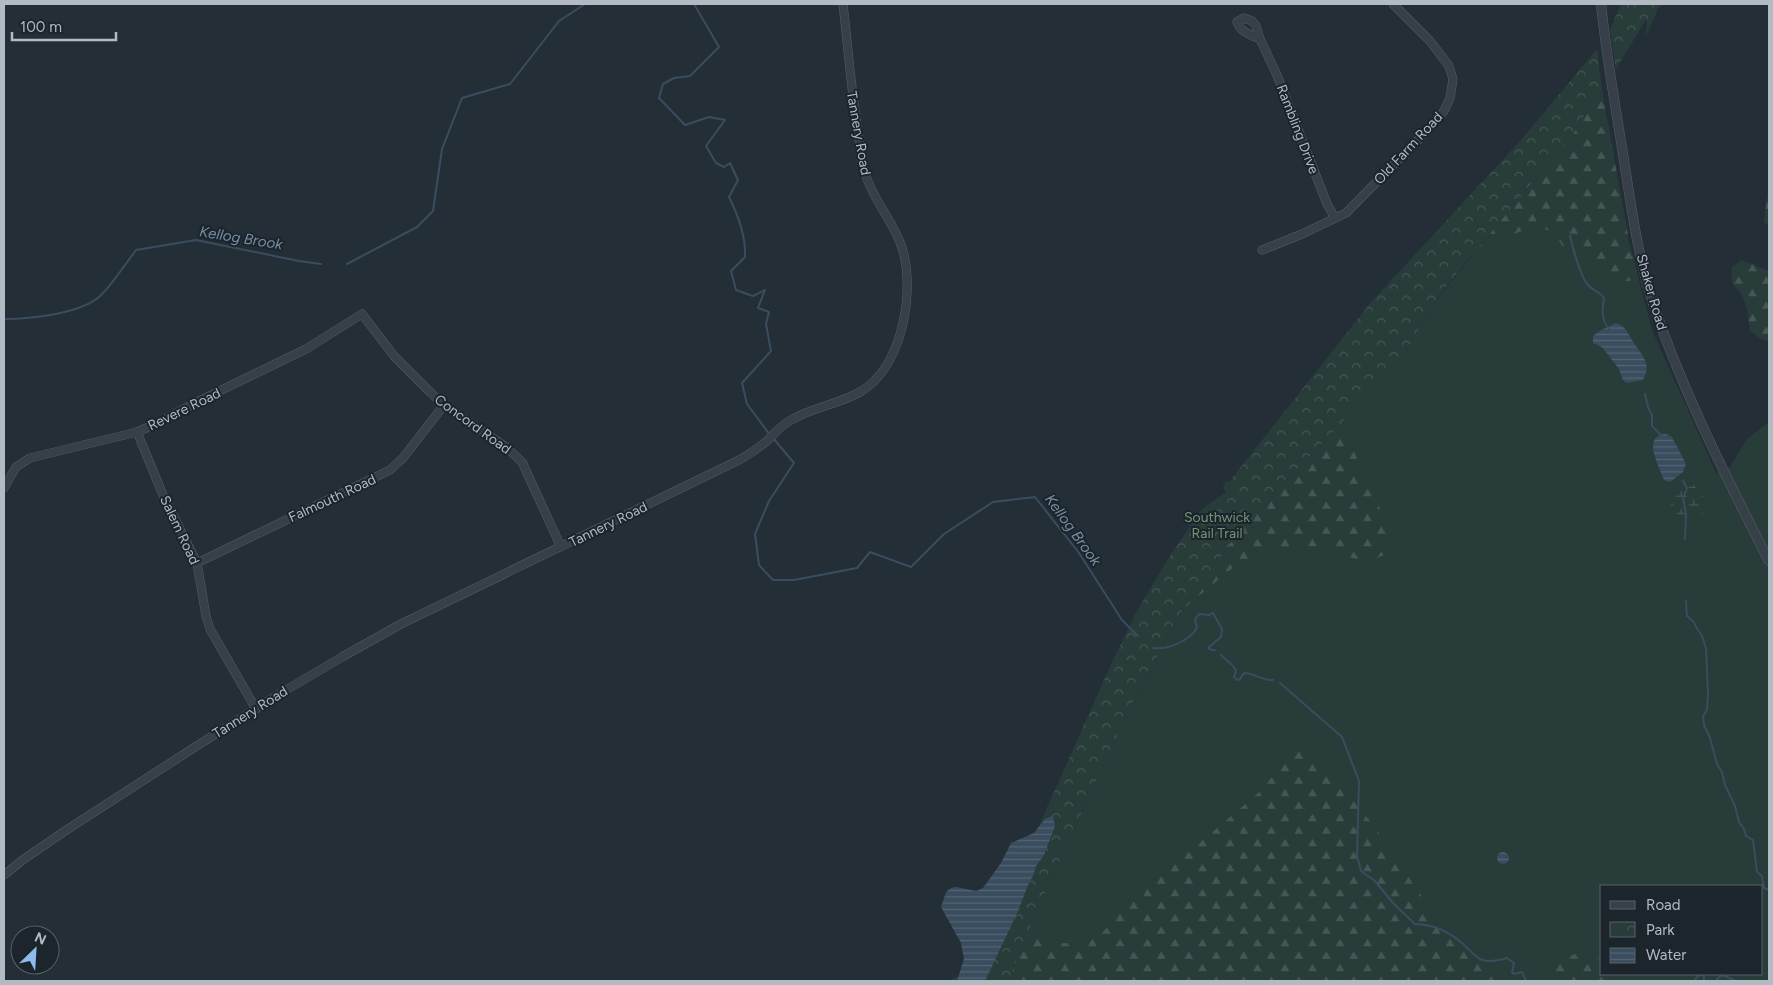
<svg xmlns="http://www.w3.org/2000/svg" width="1773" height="985" viewBox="0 0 1773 985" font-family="Figtree,sans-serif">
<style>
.green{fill:#283c3a;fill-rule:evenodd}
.forest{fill:url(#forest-firs)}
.wetland{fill:url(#wetland-marsh)}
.park{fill:url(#park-crowns)}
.water{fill:url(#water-rules)}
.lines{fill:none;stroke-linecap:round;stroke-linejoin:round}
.stream{stroke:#3a4d5f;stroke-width:2}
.minor-casing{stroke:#555d66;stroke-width:9}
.tertiary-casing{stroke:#555d66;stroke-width:10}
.minor{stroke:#373f48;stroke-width:8}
.tertiary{stroke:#373f48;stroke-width:9}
.labels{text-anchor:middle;stroke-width:4;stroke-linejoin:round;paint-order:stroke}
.street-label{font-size:14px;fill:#b2bac4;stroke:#1c242c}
.park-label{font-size:14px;fill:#729778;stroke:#1c242c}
.water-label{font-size:15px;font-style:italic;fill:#758ea5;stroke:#1c242c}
</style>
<defs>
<pattern id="forest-firs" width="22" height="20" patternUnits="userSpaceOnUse" patternTransform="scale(1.25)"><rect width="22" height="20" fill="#283c3a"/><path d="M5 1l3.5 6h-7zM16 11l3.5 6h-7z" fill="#455655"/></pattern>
<pattern id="wetland-marsh" width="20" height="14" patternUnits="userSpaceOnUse" patternTransform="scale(1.25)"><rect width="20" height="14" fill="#283c3a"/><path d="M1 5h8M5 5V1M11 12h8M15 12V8" fill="none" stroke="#455655"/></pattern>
<pattern id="park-crowns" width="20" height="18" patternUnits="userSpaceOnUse" patternTransform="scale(1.25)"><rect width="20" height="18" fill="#283c3a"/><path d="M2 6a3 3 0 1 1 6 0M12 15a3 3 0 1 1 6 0" fill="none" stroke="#455655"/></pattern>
<pattern id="water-rules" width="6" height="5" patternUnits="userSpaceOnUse" patternTransform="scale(1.25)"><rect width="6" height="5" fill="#3a4d5f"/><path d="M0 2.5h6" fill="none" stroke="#546574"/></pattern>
</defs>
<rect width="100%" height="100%" fill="#242e37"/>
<path class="green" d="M1602,91L1628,235H1627L1652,330L1716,473L1730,467L1747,439L1769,422V981H1008L1038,908L1130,708L1183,609L1204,576L1410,345L1429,311L1445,289L1575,131ZM1602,886H1762V974H1602Z"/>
<path class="forest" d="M1602,91L1628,235H1627L1639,279L1612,284L1593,264L1564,248L1554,233L1542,228H1532L1519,232L1472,255L1575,131L1588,109Z
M1769,184V227L1764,221Z
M1742,260L1769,271V342L1758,337L1750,331C1748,313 1747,296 1733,285L1731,276L1732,267Z
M1343,422L1352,447L1388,526L1390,543L1384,555L1370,561L1352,558L1321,546L1279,549L1255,555L1230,570L1183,609L1204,576L1211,570L1258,505L1261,508Z
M1300,750H1310L1319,755L1379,833L1443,928L1464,949L1505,981H1008L1029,930C1039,934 1049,940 1059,942C1085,948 1106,936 1117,913L1263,789L1283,762Z
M1578,953L1594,955L1602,961V974H1615L1622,981H1559L1555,972L1561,959Z"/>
<path class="wetland" d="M1684,479C1694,483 1713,502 1703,513C1698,518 1691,518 1685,519C1679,517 1676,513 1673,508C1664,496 1672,486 1684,479Z"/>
<path class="park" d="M1621,4H1660L1646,36L1647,18L1616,69L1610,30Z
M1597,49L1602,91L1588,109L1575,131L1445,288L1429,311L1410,345L1398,359L1336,429L1261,508L1258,506L1211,570L1204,576L1183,609L1130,708L1038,908L1008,981H948L976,967L1112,662L1138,609L1171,554L1202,509L1226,492L1223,486L1226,481L1229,482L1372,301L1521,140Z"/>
<path class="water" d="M1616,323C1627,326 1628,335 1634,343C1642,356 1652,363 1643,380L1627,383L1623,380L1619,369L1602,347L1593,343V336C1600,330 1608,327 1616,323Z
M1666,434L1672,437L1686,464L1683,472L1670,482L1664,480C1659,466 1641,435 1666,434Z
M1053,816L1055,826L1044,855L1036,866L1033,876L1029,882L1019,909L985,981H957L964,959L961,943L941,907L946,892L951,888L956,887L976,891L983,888L1001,863L1011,843L1034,833L1045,819Z
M1497 858a6 6 0 1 1 12 0a6 6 0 1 1-12 0Z"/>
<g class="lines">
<path class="stream" d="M694,4L719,47L690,76L674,78L663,84L659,98L685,125L709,117L725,120L706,146L716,163L724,167L730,163L738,180L729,197C738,215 746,236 745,257L731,271L736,290L753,296L765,290L758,308L769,312L766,324L771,351L742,383L747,404L770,435
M1570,236C1573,248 1580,276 1588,285C1593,291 1600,292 1604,298C1602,310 1601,319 1609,329
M347,264L417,227L433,211L442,149L462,98L510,84L559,21L585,4
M4,319C29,319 81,314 100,296C112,285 126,263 136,250L196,240L299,261L321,264
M1645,394L1648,407L1652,415V426L1662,436
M773,438L794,463L769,501L755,534L759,565L773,580H794L857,568L870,552L911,567L944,534L993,502L1035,497L1079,553L1122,620L1138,636
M1683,481L1687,488L1683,498L1686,514L1685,539
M1686,601L1687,616L1694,622L1696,627L1702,636L1706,649L1708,694L1707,709L1703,717L1704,725L1710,738L1717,764L1722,772L1725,785L1735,806L1739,822L1744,829L1746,836L1753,840L1757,872L1762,876L1764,888L1769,890
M1153,648C1168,650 1189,641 1197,628L1195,620L1199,614L1209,615L1213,613L1222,629L1221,637L1208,648L1212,650H1215
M1221,655L1232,665L1236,670L1234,677L1237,680L1240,679L1244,673C1254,673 1263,681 1273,680
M1280,683L1342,737L1359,781L1357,856L1361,871L1375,881L1393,903L1415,924C1432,924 1449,932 1462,943C1467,948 1474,955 1480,959C1488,963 1499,960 1507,958L1514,963L1512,972L1514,974L1522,972L1526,981
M1769,904V896
M1694,981L1698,976L1702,974L1704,977V981
M1719,981L1717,979L1722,975L1736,981"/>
<defs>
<path id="minor" d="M1260,39C1251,35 1240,32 1237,22L1244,18L1252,21L1256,26L1260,39L1277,75L1327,204L1335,218
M1262,250L1302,234L1346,213L1423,135L1444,111L1450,98L1453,79L1449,66L1430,41L1393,4
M137,432L163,495L197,563L206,616L210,629L256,709
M4,488L16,467L30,458L137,432L158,423L199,401L306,349L362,314L394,356L431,393L444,405L506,447L522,462L561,547
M197,563L390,470L403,458L444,405
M4,875L24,859L68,829L195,747L276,696L342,657L401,624L735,462C747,456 757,449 767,441C775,433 782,424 793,419C814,407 839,404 860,392C901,368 914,298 904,255C897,225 874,203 865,173C861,160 860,146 858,132C851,89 848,47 843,4"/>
<path id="tertiary" d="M1601,4C1606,54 1615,104 1623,154C1631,205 1638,260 1655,309C1685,396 1727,479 1769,561"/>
</defs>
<use href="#minor" class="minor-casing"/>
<use href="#tertiary" class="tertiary-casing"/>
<use href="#minor" class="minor"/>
<use href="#tertiary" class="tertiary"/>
</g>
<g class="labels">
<g class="street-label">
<text transform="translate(1298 129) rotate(69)" y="5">Rambling Drive</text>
<text transform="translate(859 133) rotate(80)" y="5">Tannery Road</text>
<text transform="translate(1408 148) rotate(-47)" y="5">Old Farm Road</text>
<text transform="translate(1652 292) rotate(74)" y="5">Shaker Road</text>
<text transform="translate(184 409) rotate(-26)" y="5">Revere Road</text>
<text transform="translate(473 424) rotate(36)" y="5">Concord Road</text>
<text transform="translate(332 498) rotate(-25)" y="5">Falmouth Road</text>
<text transform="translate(608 524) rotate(-26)" y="5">Tannery Road</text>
<text transform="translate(180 530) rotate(65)" y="5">Salem Road</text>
<text transform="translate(250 712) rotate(-32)" y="5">Tannery Road</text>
</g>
<g class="park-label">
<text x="1217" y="522">Southwick<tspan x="1217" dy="16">Rail Trail</tspan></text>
</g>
<g class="water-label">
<text transform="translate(241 238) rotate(9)" y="5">Kellog Brook</text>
<text transform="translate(1073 530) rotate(54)" y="5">Kellog Brook</text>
</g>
</g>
<rect width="1773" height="985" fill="none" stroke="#b2bac4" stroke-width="10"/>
<rect x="1600" y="885" width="162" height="90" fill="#1c242c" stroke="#586069"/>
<rect x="1610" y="901" width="25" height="8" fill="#373f48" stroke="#586069"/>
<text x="1646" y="910" font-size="15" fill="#b2bac4">Road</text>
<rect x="1610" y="922" width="25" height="15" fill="url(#park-crowns)" stroke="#586069"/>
<text x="1646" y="935" font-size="15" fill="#b2bac4">Park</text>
<rect x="1610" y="948" width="25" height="15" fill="url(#water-rules)" stroke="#586069"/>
<text x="1646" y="960" font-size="15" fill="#b2bac4">Water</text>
<g transform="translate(35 950) rotate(25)"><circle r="24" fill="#1c242c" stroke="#586069"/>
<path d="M0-4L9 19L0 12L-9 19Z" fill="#8ebbed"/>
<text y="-8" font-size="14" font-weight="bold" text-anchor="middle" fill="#b2bac4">N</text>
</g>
<path d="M12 32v8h104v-8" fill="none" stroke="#b2bac4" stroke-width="2.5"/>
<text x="20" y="32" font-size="15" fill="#b2bac4" stroke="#1c242c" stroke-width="4" paint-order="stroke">100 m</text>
</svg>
